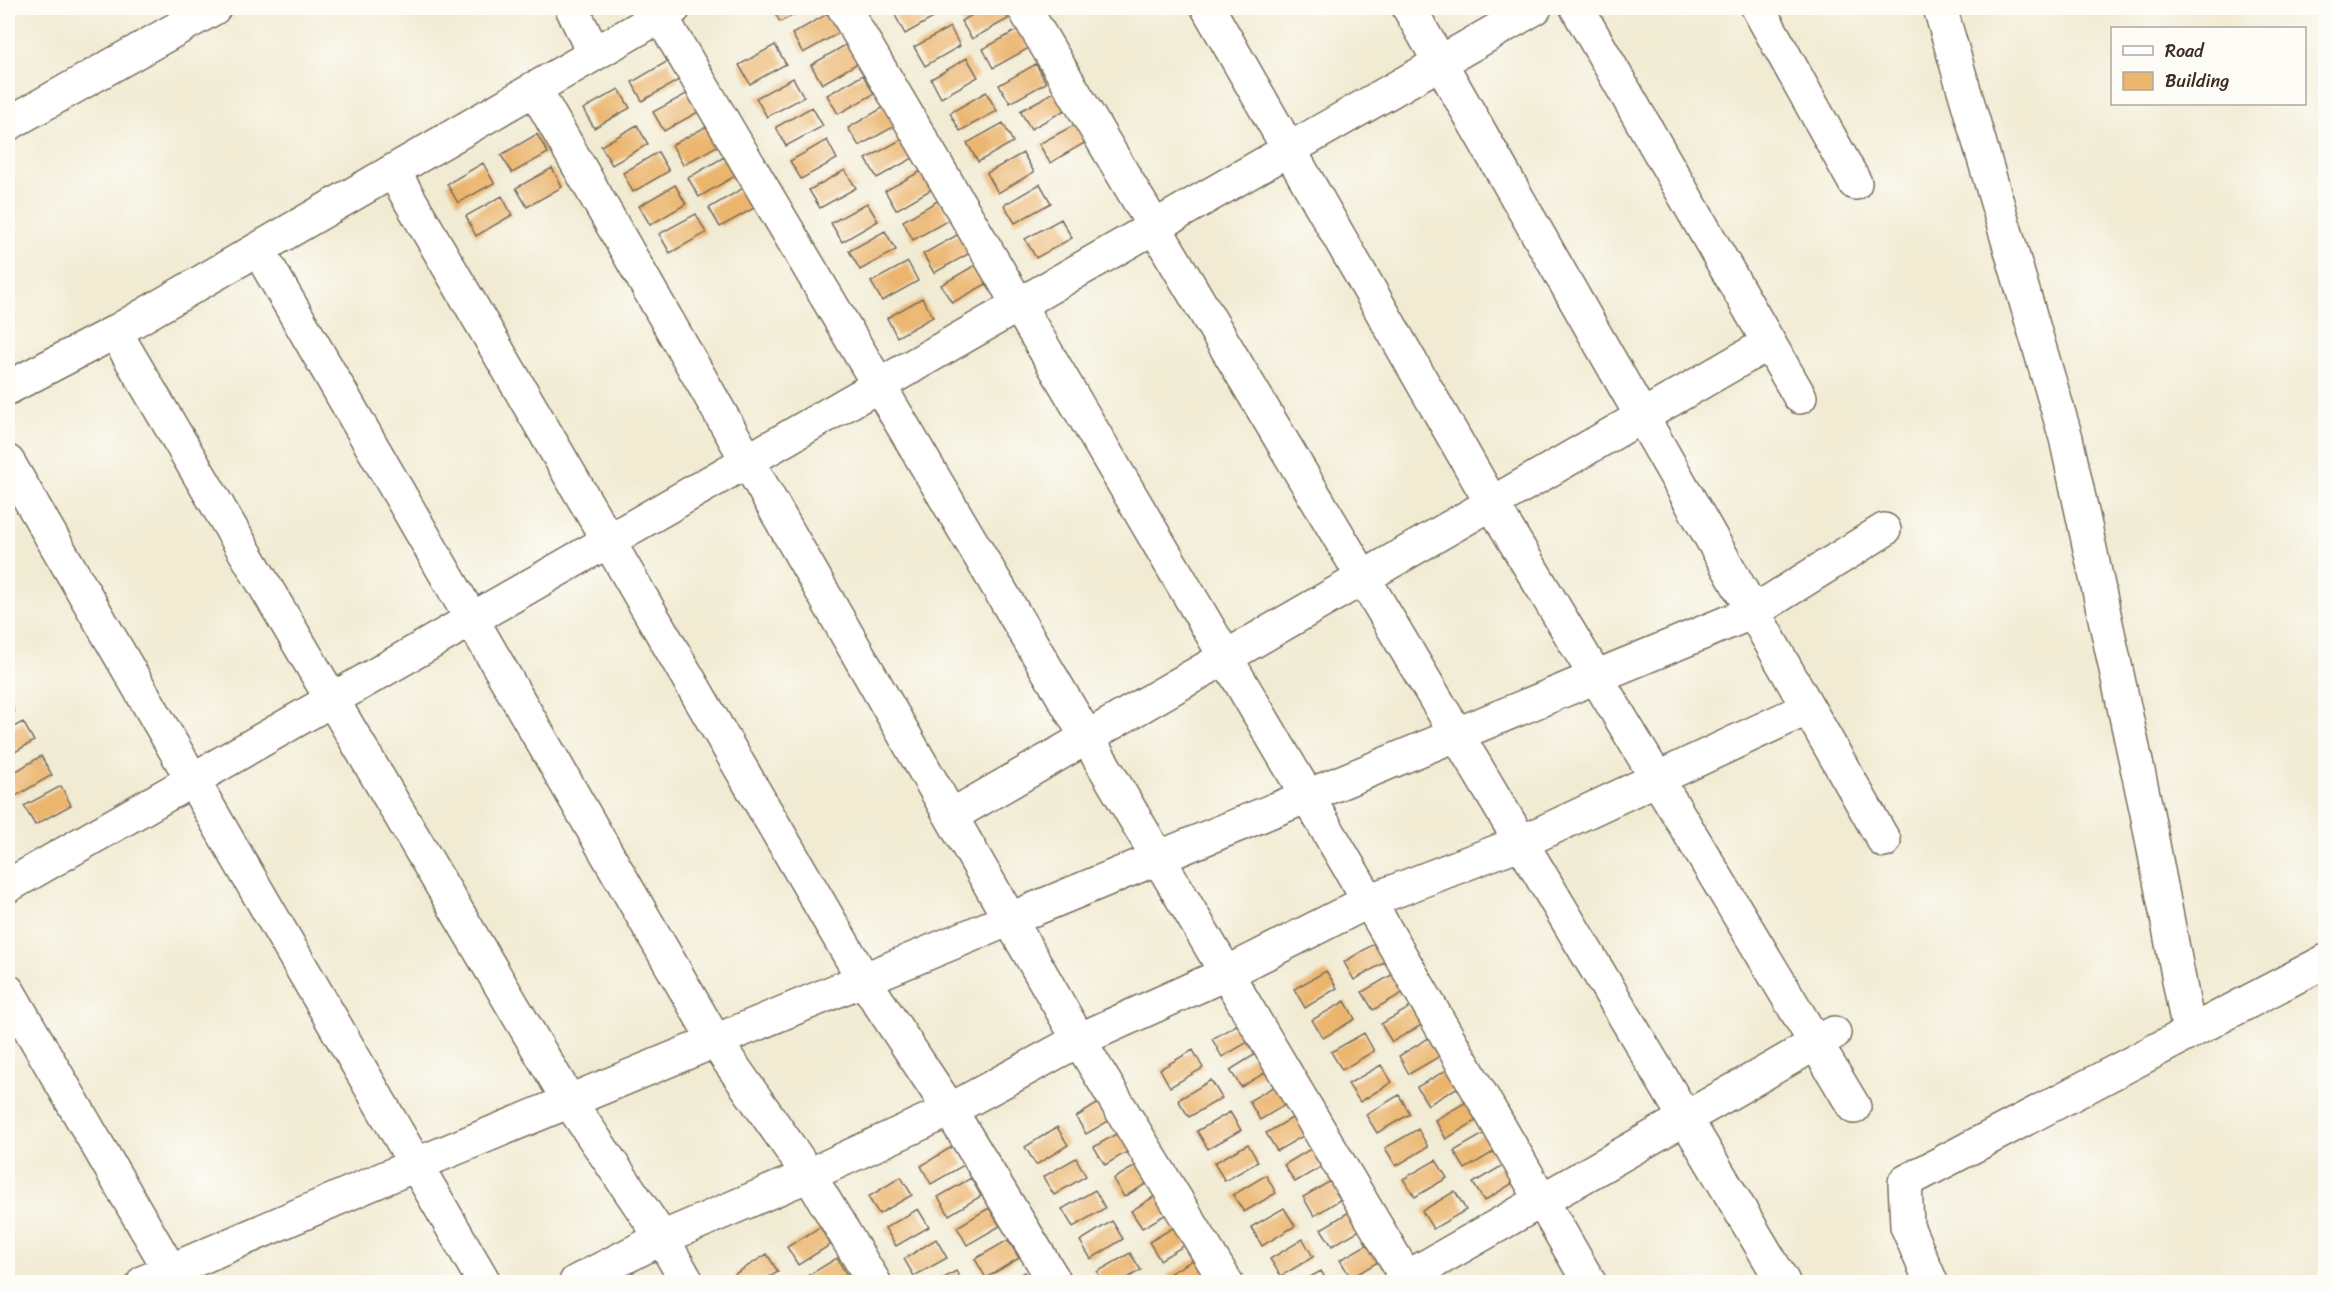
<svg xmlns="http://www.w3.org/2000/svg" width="2333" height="1290" viewBox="0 0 2333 1290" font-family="Sriracha,sans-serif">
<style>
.building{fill:#ebb56e}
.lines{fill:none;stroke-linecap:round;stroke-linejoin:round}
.minor-casing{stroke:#7b6e5d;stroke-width:36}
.minor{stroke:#fff;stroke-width:33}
</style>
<rect width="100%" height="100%" fill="#fdfcf7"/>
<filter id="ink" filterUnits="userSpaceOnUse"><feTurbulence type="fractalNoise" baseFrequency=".0167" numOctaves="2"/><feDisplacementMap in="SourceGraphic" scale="12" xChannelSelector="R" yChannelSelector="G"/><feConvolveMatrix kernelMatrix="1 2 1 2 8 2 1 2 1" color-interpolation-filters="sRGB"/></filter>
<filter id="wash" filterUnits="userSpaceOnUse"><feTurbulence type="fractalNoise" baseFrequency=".008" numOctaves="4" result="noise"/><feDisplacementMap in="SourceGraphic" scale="24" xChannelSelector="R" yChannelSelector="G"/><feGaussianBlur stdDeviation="1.35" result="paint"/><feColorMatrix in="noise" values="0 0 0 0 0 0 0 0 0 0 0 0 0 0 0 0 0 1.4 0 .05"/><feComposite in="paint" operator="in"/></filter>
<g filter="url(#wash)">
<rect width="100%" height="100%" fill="#f1ebd3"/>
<g id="blocks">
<path class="building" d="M772,8H807L780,22Z
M908,8H938L942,13L905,34L895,15Z
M985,8H1002L1008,19L972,39L961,21Z
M829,13L839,33L803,53L792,34Z
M950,27L960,46L925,66L914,47Z
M1019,29L1029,48L993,68L983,49Z
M847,44L858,63L822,84L811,65Z
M775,45L786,64L750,84L739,65Z
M967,58L978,77L941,98L931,79Z
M668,61L679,80L642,101L632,82Z
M1036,64L1046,83L1010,103L999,85Z
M863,75L874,94L838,114L827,95Z
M793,78L804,97L767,117L756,98Z
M619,89L630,108L594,128L583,109Z
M1056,91L1067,109L1031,129L1020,111Z
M690,92L700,111L664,131L653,112Z
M986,92L997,111L960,131L950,113Z
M812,107L823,126L786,146L776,127Z
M884,107L895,126L859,146L848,128Z
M1003,123L1013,142L978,162L967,143Z
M1076,124L1086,142L1050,163L1039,144Z
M637,125L648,144L612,165L601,146Z
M709,125L719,145L683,165L672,145Z
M537,134L548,153L512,173L501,155Z
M902,139L913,158L877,178L866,159Z
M827,140L837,159L801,179L790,161Z
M658,152L669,171L633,192L623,173Z
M1023,153L1034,172L998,193L987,173Z
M724,157L735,176L699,197L688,178Z
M483,163L494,183L458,203L447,184Z
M552,168L562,187L527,207L516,188Z
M845,170L856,188L820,208L809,190Z
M921,171L932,189L896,210L885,191Z
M1040,184L1051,203L1015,223L1004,205Z
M675,185L686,204L650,225L639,206Z
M745,187L756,207L720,227L709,208Z
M502,196L512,215L476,236L466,216Z
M939,200L949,220L913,240L903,221Z
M867,203L878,221L842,242L831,223Z
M696,214L706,233L670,253L659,234Z
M1061,219L1072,238L1036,258L1025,239Z
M885,231L896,250L860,270L849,251Z
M959,234L970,253L934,273L923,254Z
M908,262L918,281L882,301L871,282Z
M977,264L988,283L952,303L941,285Z
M922,298L933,317L897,337L887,318Z
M8,700L14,711L8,715Z
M23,722L34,741L8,756V730Z
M41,756L52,775L16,796L8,776Z
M61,786L71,805L35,825L24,806Z
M1377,942L1387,961L1354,980L1344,962Z
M1326,971L1337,988L1305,1008L1294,989Z
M1395,973L1406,991L1373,1010L1362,992Z
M1345,1001L1355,1019L1323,1038L1312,1020Z
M1414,1005L1425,1023L1392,1042L1381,1024Z
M1245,1020L1255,1038L1222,1057L1212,1039Z
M1364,1033L1374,1051L1342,1070L1331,1052Z
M1432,1036L1442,1055L1409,1074L1399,1056Z
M1193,1050L1203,1068L1170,1087L1160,1069Z
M1262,1050L1273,1068L1241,1087L1230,1070Z
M1381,1065L1392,1082L1360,1102L1348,1084Z
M1450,1068L1460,1086L1428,1105L1417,1087Z
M1211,1080L1222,1098L1189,1117L1178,1100Z
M1282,1082L1293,1100L1260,1120L1249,1101Z
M1399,1095L1410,1114L1377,1133L1366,1115Z
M1108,1097L1119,1115L1086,1134L1076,1117Z
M1468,1101L1479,1119L1446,1139L1435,1120Z
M1230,1112L1241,1130L1208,1149L1197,1131Z
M1299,1114L1310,1132L1277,1151L1266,1133Z
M1057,1127L1068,1145L1036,1165L1025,1147Z
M1126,1128L1137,1146L1105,1165L1094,1147Z
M1418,1129L1428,1147L1396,1166L1385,1148Z
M1487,1132L1497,1150L1465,1169L1454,1151Z
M1248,1144L1258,1162L1225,1181L1214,1163Z
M1317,1145L1328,1163L1295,1182L1284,1165Z
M953,1146L964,1165L931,1184L921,1166Z
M1076,1158L1086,1176L1054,1195L1043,1177Z
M1146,1160L1156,1178L1124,1197L1113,1179Z
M1436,1160L1447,1178L1415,1197L1403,1179Z
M1505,1164L1516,1181L1484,1201L1473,1183Z
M1266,1175L1276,1193L1244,1212L1233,1195Z
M901,1177L912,1195L879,1214L868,1197Z
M971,1178L981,1196L949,1215L938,1197Z
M1336,1178L1346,1196L1314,1216L1303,1197Z
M1095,1190L1105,1208L1073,1227L1062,1209Z
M1163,1191L1174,1210L1142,1228L1131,1211Z
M1455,1191L1466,1210L1433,1229L1422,1211Z
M989,1208L1000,1226L967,1245L957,1227Z
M1284,1208L1295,1226L1262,1246L1251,1227Z
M918,1209L929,1227L896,1246L885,1228Z
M1354,1209L1365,1227L1332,1246L1321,1229Z
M1112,1221L1123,1239L1091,1259L1080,1241Z
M1181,1223L1192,1241L1160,1260L1149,1242Z
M820,1227L830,1245L798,1265L787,1247Z
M936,1239L947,1258L914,1276L904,1259Z
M1303,1239L1313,1257L1281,1276L1270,1259Z
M1008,1240L1019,1258L986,1278L975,1259Z
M1373,1241L1383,1259L1351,1278L1340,1260Z
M1130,1253L1141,1270L1121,1282H1104L1097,1272Z
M767,1254L778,1272L761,1282H740L735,1274Z
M1200,1256L1211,1274L1196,1282H1172L1167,1275Z
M837,1258L848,1277L838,1282H807L804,1278Z
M956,1271L962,1282H937Z
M1321,1271L1328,1282H1301Z
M1025,1272L1032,1282H1008Z"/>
</g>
</g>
<g filter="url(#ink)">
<use href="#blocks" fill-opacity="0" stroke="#7b6e5d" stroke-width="1.5"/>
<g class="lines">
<defs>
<path id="minor" d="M572,8L594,54
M844,8L1369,901L1589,1282
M1024,8L1783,1282
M1208,8L1491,502L1854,1107
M1409,8L1884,841
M1577,8L1800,397
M1758,8L1855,183
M1940,8L2066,438L2147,813L2189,1032
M660,15L1409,1282
M534,88L1079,1040L1226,1282
M8,124L214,8
M393,171L864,980L950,1110L1055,1282
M258,249L715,1041L809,1175L874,1282
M115,332L674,8
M8,388L115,332L569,1101L662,1238L687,1282
M8,462L484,1282
M951,816L1769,343
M8,886L1535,8
M8,991L177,1282
M144,1282L415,1165L1753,612L1884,530
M576,1282L662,1238L809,1175L950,1110L1079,1040L1225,974L1369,901L1522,842L1808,708
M1399,1282L1834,1033
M1931,1282L1907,1226L1905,1182L2326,961"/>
</defs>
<use href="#minor" class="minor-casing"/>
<use href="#minor" class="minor"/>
</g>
</g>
<rect width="2333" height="1290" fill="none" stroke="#fdfcf7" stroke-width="30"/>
<rect x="2111" y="27" width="195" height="78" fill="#fdfcf7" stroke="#afa8a0" stroke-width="1.5"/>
<rect x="2123" y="46" width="30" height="9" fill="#ffffff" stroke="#afa8a0" stroke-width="1.5"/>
<text x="2165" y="57" font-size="18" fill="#3b2a1e">Road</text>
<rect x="2123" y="72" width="30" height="18" fill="#ebb56e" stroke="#afa8a0" stroke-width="1.5"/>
<text x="2165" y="87" font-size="18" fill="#3b2a1e">Building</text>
</svg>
